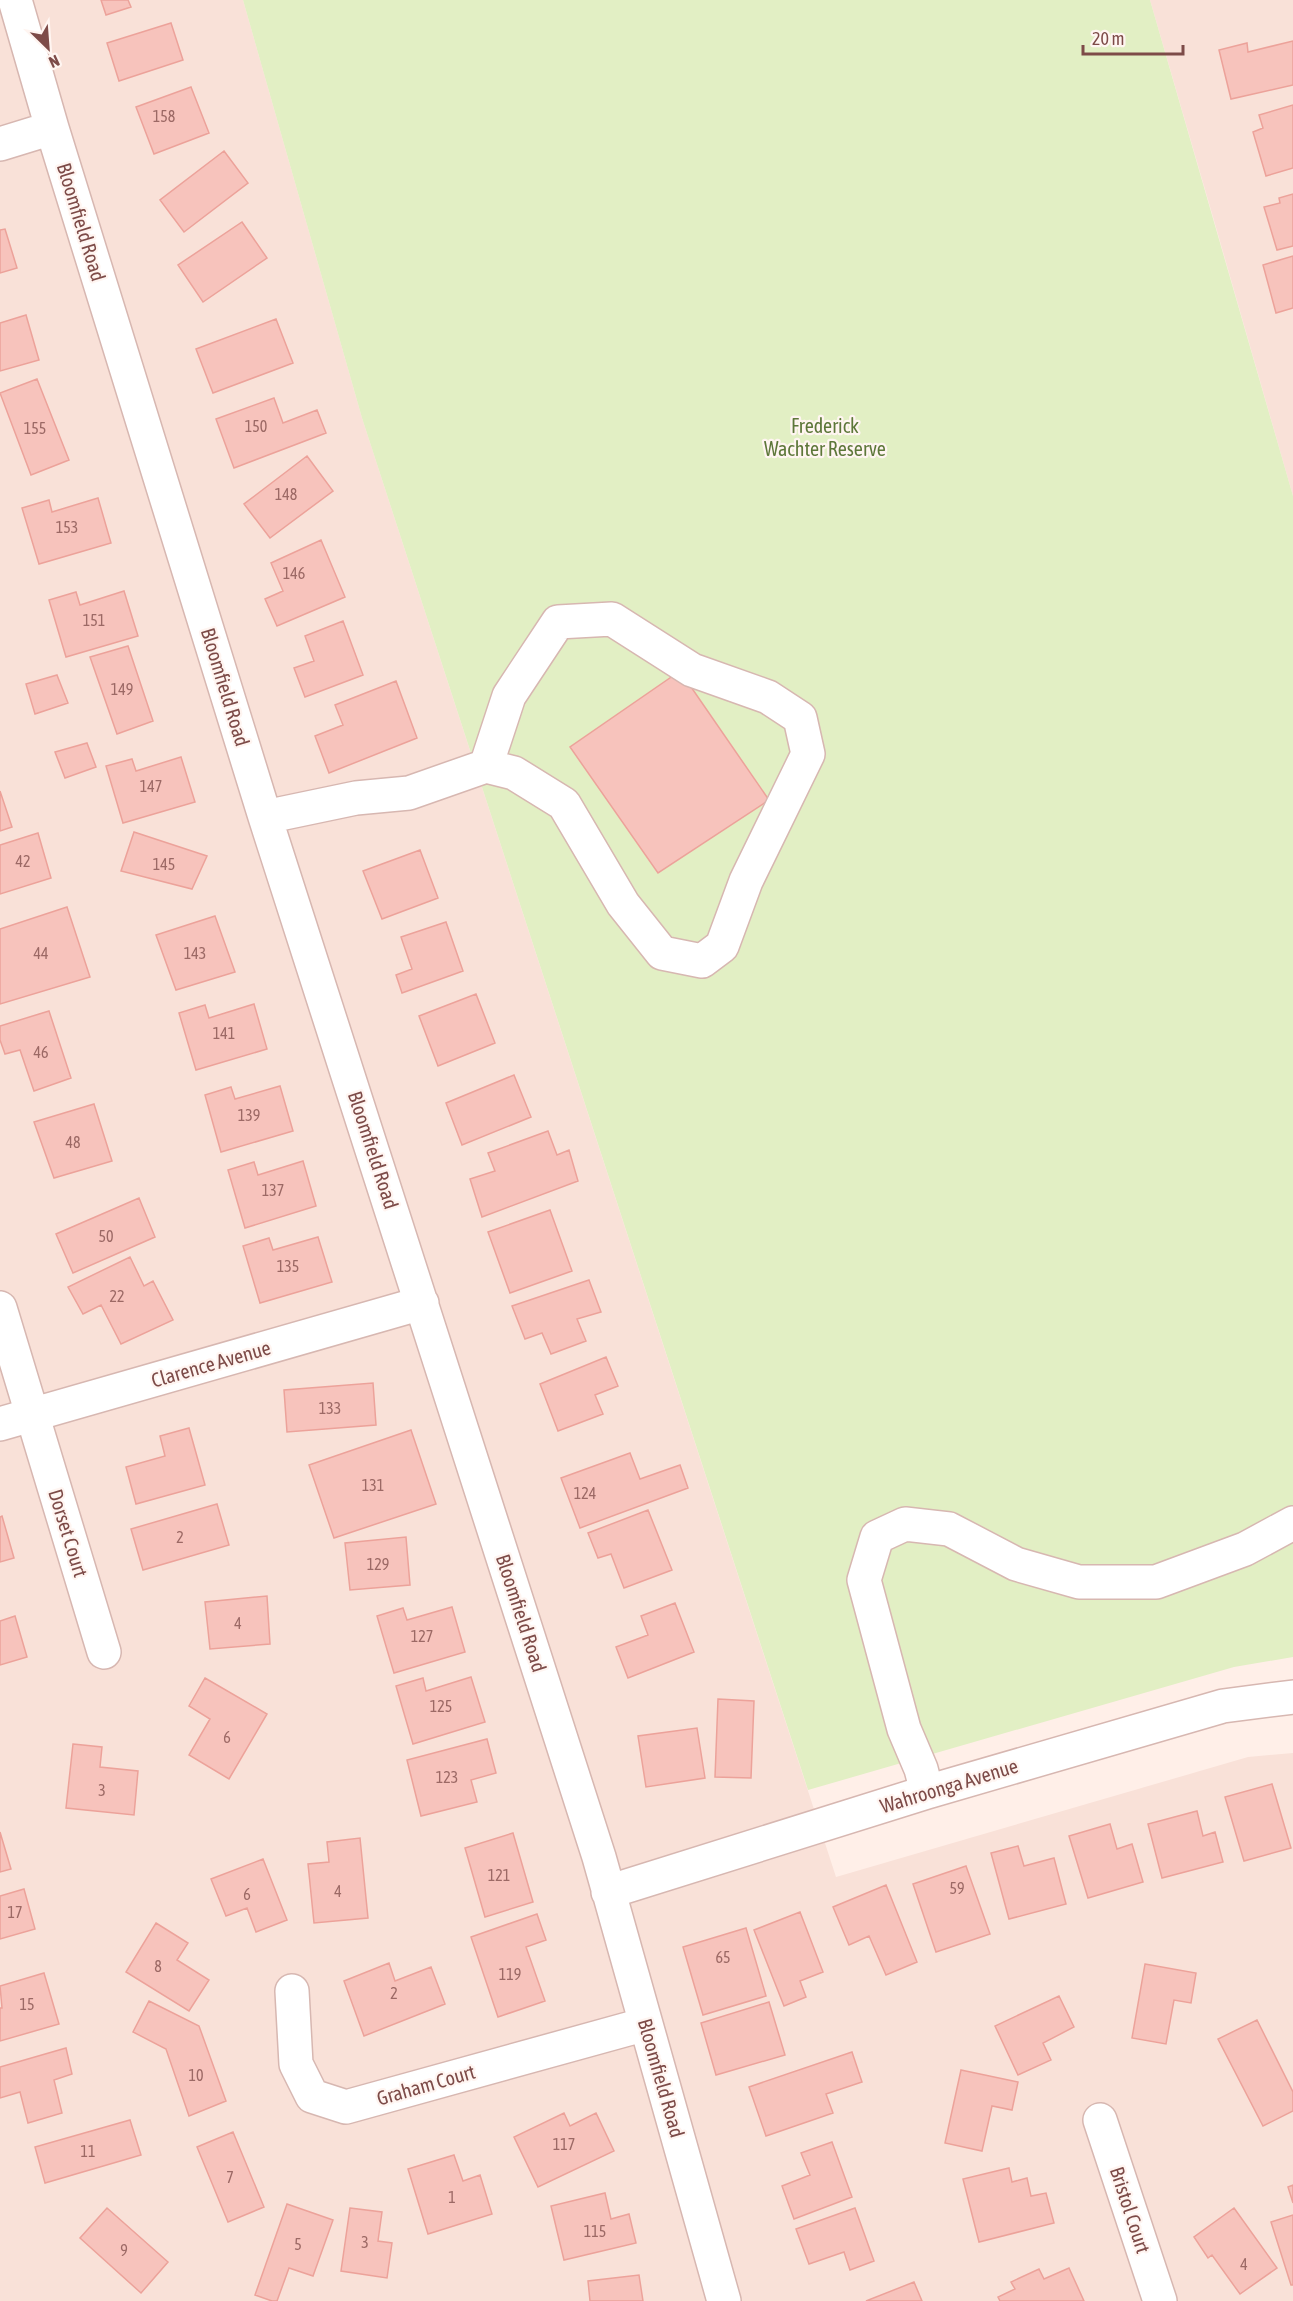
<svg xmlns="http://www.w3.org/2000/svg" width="1293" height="2301" viewBox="0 0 1293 2301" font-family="'Asap Condensed',sans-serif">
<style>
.residential{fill:#f9e1d8}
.green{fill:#e2efc4}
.building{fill:#f7c3bc;stroke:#eca29a;stroke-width:1.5}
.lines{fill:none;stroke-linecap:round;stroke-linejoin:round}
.minor-casing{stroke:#d7b7b1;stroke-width:36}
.minor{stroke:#fff;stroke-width:33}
.labels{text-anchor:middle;stroke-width:4.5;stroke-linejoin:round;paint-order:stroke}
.number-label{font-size:16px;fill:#9c6965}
.street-label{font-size:20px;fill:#7d4b48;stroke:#fff5f1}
.park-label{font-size:20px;fill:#5d7739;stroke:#fff5f1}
</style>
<rect width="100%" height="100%" fill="#ffefe8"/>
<path class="residential" d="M0,0H243L362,418L836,1877L1248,1757L1293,1753V2301H0Z
M1150,0H1293V496L1215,224Z"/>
<path class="green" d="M243,0H1150L1293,496V1657L1234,1667L808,1790L362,418Z"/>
<path class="building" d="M101,0H128L131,7L106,15Z
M171,23L183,60L119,81L107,43Z
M1293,41V85L1231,99L1219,50L1247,43L1248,52Z
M191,87L209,133L154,154L136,107Z
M1293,105V168L1266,176L1253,132L1263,128L1259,115Z
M224,151L248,183L184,232L160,200Z
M1293,194V246L1277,250L1264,207L1280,203L1279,198Z
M242,222L267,258L203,302L178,265Z
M5,229L17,268L0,273V230Z
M1293,256V308L1276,313L1263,265Z
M26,315L39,360L0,371V323Z
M276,319L293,363L213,393L196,349Z
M37,379L69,460L31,475L0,393Z
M274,398L283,423L317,410L326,433L234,468L216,419Z
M307,456L333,491L270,538L244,504Z
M98,498L111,543L39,564L22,508L49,500L52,512Z
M321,540L345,597L277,626L265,599L283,591L271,563Z
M124,591L138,636L66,657L49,600L76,592L80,605Z
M343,621L363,675L305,697L294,668L314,661L305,636Z
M128,646L153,721L117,734L90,657Z
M680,671L769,800L658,873L570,747Z
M57,675L68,703L35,714L26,684Z
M396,681L417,738L329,773L315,736L343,725L335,705Z
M87,743L96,767L65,778L55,752Z
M181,757L195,802L123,823L106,766L132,759L136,771Z
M0,791L12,827L0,831Z
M134,832L207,856L192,889L121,871Z
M38,833L51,878L0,894V845Z
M420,850L438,898L382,919L363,871Z
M67,907L90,977L0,1004V929Z
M215,916L235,972L176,990L156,935Z
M446,922L463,971L402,993L396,975L412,969L401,937Z
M476,994L495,1043L438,1066L419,1016Z
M254,1004L267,1049L196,1070L179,1013L205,1005L209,1018Z
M49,1011L71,1078L34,1091L20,1050L5,1054L0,1040V1026Z
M514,1075L531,1117L462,1145L446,1103Z
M280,1086L293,1131L221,1152L205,1095L231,1087L235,1099Z
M94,1104L112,1161L54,1178L34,1122Z
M548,1131L557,1155L569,1150L578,1181L482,1217L470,1179L495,1171L488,1153Z
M303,1161L316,1206L245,1228L228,1170L254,1162L258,1175Z
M139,1198L155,1237L73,1273L56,1234Z
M550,1210L572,1271L510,1293L488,1232Z
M318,1237L332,1282L260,1303L243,1246L269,1238L273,1250Z
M130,1257L144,1286L153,1281L173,1320L121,1344L101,1305L83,1314L68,1287Z
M589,1280L601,1312L577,1319L586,1341L551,1354L542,1333L525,1339L512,1306Z
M606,1357L618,1386L595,1395L603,1414L558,1431L540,1384Z
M373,1383L376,1425L287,1432L284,1390Z
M189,1428L205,1485L136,1504L126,1467L165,1456L160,1436Z
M411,1430L436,1504L334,1538L309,1465Z
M630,1453L640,1479L680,1465L688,1488L580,1528L561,1478Z
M217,1504L229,1545L143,1570L131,1529Z
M648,1510L672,1570L624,1588L611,1554L598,1558L588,1533Z
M2,1516L14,1558L0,1562V1517Z
M406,1537L410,1585L350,1590L345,1543Z
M267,1596L270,1644L210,1649L205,1602Z
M675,1603L694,1652L628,1678L616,1647L648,1635L641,1616Z
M452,1607L465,1652L394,1673L377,1616L403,1608L407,1620Z
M15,1616L27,1657L0,1665V1621Z
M471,1677L485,1722L413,1744L396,1686L423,1678L426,1691Z
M205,1678L267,1714L229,1779L189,1755L210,1719L189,1706Z
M718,1699L754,1701L751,1778L715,1777Z
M697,1728L705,1778L646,1787L638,1736Z
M487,1739L496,1773L471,1780L477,1802L421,1816L407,1760Z
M73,1744L102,1747L100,1767L138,1771L134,1815L66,1808Z
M1272,1784L1291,1848L1244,1861L1225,1797Z
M1197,1811L1203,1836L1215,1832L1223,1862L1162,1878L1148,1824Z
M1110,1824L1117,1849L1132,1844L1143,1882L1088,1898L1069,1836Z
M0,1832L11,1869L0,1872Z
M513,1833L533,1902L485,1917L465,1848Z
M360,1838L368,1918L314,1923L308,1864L329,1862L327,1842Z
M1018,1846L1024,1866L1054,1858L1066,1904L1009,1919L991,1853Z
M263,1859L287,1920L256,1932L247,1908L226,1916L211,1879Z
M966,1866L990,1934L936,1952L913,1884Z
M886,1885L917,1962L886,1975L869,1936L849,1945L833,1907Z
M24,1889L35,1929L0,1939V1896Z
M800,1912L823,1972L800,1981L806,1997L784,2006L754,1930Z
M537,1914L546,1940L526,1947L545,2001L498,2017L471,1937Z
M156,1923L188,1943L177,1960L209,1980L189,2011L126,1972Z
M746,1928L766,1996L703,2015L683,1947Z
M389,1963L395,1981L431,1967L445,2004L364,2036L344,1981Z
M1145,1964L1196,1973L1191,2003L1174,2000L1166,2044L1132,2038Z
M44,1973L59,2024L0,2041V2008H2L0,1986Z
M1059,1996L1074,2027L1043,2043L1051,2060L1018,2075L995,2026Z
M149,2001L199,2026L226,2101L189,2116L166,2049L133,2032Z
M769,2002L785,2055L716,2075L701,2023Z
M1257,2020L1293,2092V2111L1263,2126L1218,2039Z
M66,2048L72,2074L54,2080L62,2113L28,2123L20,2092L0,2098V2067Z
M852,2052L862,2082L826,2094L833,2113L766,2136L749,2087Z
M961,2070L1018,2082L1012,2110L992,2106L982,2151L945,2143Z
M564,2113L570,2126L596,2113L614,2151L538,2187L514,2137Z
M130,2120L141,2155L45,2183L35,2147Z
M233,2132L264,2207L228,2222L197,2147Z
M832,2142L852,2197L794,2219L782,2186L810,2175L801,2153Z
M454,2155L463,2181L480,2175L492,2214L428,2234L408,2169Z
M1009,2168L1012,2182L1027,2178L1031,2196L1046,2193L1054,2223L979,2242L963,2179Z
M1293,2185V2203L1288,2187Z
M605,2193L611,2219L629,2214L636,2243L564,2260L551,2206Z
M287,2204L333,2220L313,2276L289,2268L277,2301H272L255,2295Z
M107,2208L168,2262L141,2293L80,2238Z
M350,2208L382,2212L378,2241L392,2243L387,2278L341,2271Z
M855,2208L874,2261L850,2270L844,2252L809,2264L796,2229Z
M1234,2208L1277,2268L1240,2294L1212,2255L1208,2258L1194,2237Z
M1293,2215V2285H1291L1271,2222Z
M1069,2268L1084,2301H1000L998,2297L1015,2289L1011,2282L1039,2269L1044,2279Z
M639,2275L643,2301H590L588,2281Z
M914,2282L922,2301H866Z"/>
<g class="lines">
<defs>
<path id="minor" d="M15,0L52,128L265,817L599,1857L724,2301
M0,144L52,128
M265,817L356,798L409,793L486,766L509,696L558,622L612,619L692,670L768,697L800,718L808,754L746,881L722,946L702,961L662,953L623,904L564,804L514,773L486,766
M0,1308L104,1652
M0,1424L422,1303
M927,1792L921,1769L904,1729L864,1580L877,1537L905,1524L949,1529L1016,1564L1079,1582H1156L1245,1549L1293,1523
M608,1892L927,1792L1223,1706L1293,1697
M292,1991L296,2064L312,2096L346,2107L646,2024
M1100,2120L1160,2301"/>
</defs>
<use href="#minor" class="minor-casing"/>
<use href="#minor" class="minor"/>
</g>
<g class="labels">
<g class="number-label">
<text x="164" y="122">158</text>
<text x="256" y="432">150</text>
<text x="35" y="434">155</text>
<text x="286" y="500">148</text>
<text x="67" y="533">153</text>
<text x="294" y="579">146</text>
<text x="94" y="626">151</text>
<text x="122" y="695">149</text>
<text x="151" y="792">147</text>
<text x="23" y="867">42</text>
<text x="164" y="870">145</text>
<text x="41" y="959">44</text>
<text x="195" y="959">143</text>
<text x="224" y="1039">141</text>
<text x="41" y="1058">46</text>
<text x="249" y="1121">139</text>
<text x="73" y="1148">48</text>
<text x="273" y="1196">137</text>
<text x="106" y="1242">50</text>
<text x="288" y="1272">135</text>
<text x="117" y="1302">22</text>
<text x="330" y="1414">133</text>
<text x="373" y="1491">131</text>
<text x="585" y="1499">124</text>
<text x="180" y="1543">2</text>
<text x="378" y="1570">129</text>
<text x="238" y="1629">4</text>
<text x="422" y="1642">127</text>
<text x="441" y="1712">125</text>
<text x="227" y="1743">6</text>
<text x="447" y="1783">123</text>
<text x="102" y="1796">3</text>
<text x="499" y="1881">121</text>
<text x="957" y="1894">59</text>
<text x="338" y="1897">4</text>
<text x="247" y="1900">6</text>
<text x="15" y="1918">17</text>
<text x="723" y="1963">65</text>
<text x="158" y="1972">8</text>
<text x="510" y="1980">119</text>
<text x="394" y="1999">2</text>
<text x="27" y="2010">15</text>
<text x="196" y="2081">10</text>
<text x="564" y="2150">117</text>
<text x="88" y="2157">11</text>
<text x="230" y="2183">7</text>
<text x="452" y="2203">1</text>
<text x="595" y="2237">115</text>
<text x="365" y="2248">3</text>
<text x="298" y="2250">5</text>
<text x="124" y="2256">9</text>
<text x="1244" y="2270">4</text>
</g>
<g class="street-label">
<text transform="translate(81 222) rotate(73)" y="7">Bloomfield Road</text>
<text transform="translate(225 687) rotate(73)" y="7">Bloomfield Road</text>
<text transform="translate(373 1150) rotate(72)" y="7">Bloomfield Road</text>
<text transform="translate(211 1364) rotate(-16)" y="7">Clarence Avenue</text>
<text transform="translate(68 1533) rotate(73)" y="7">Dorset Court</text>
<text transform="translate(521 1613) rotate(72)" y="7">Bloomfield Road</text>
<text transform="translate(949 1786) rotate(-17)" y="7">Wahroonga Avenue</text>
<text transform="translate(661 2078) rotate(74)" y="7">Bloomfield Road</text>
<text transform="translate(426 2085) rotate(-16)" y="7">Graham Court</text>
<text transform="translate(1130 2210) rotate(72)" y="7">Bristol Court</text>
</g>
<g class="park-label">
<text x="825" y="433">Frederick<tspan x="825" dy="23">Wachter Reserve</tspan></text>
</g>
</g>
<g transform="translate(48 48) rotate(155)" stroke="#fff5f1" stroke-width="4.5" paint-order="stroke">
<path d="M0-4.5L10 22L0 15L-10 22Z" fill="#7d4b48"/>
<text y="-9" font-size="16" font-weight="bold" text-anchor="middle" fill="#7d4b48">N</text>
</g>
<path d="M1083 45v9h100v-9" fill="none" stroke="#7d4b48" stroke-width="3"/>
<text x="1092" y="45" font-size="18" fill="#7d4b48" stroke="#fff5f1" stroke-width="4.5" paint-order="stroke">20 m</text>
</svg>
